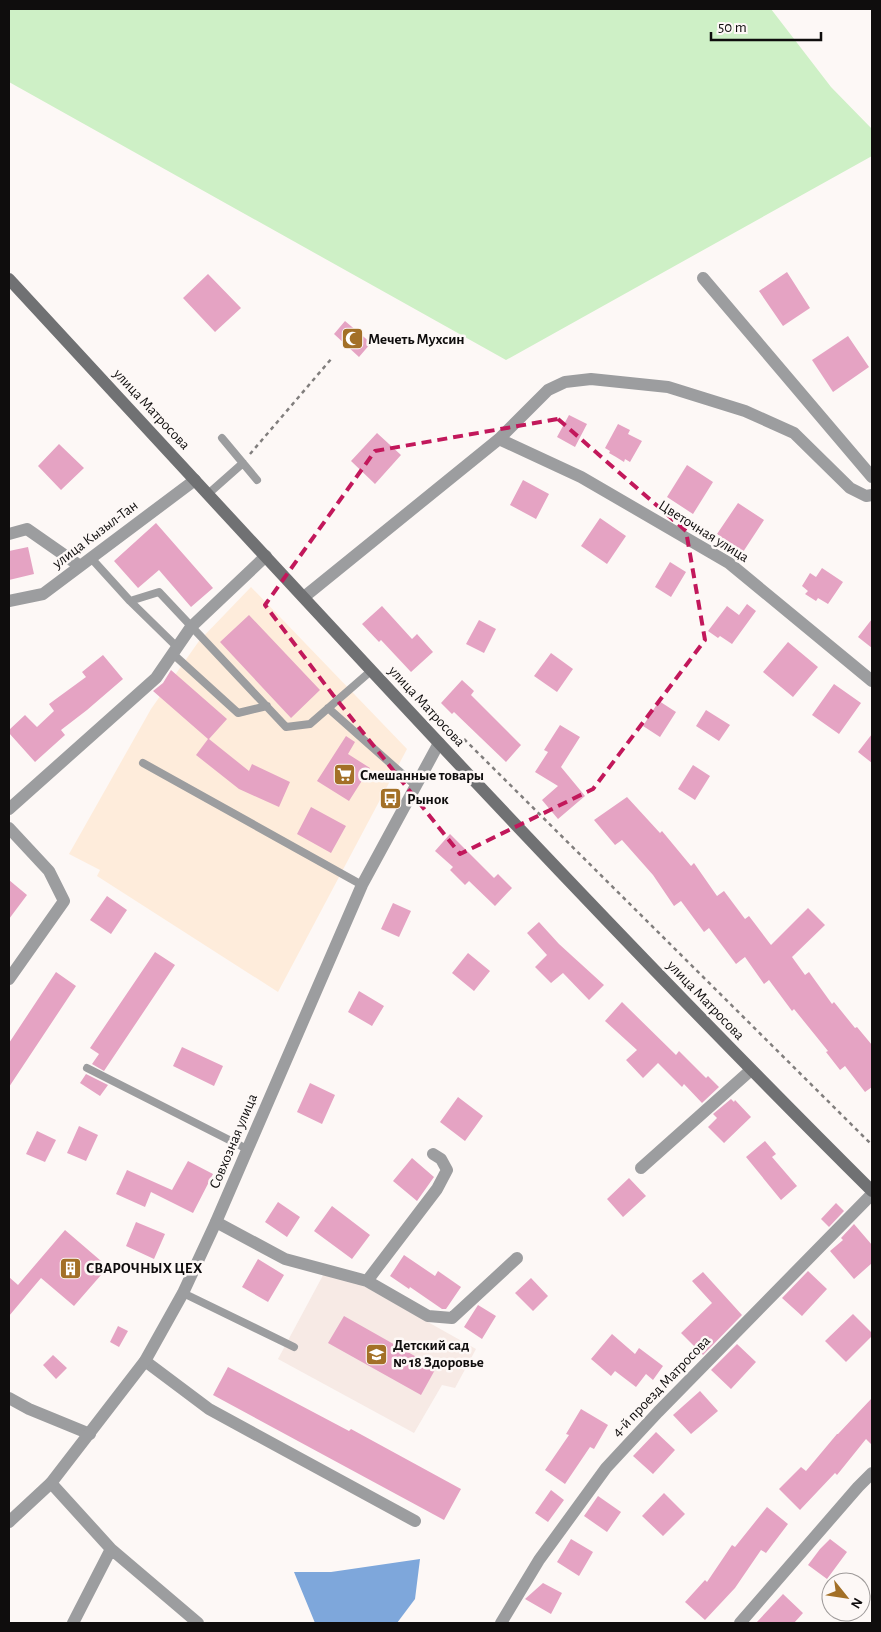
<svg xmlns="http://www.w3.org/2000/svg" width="881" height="1632" viewBox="0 0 881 1632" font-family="'Alegreya Sans',sans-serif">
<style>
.commercial{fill:#feecdb}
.built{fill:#f7eae5}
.green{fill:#cef0c6}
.water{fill:#7ea7db}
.building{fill:#e5a3c3}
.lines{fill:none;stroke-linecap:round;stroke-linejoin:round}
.path{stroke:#817e7d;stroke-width:2.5;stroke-dasharray:4 4;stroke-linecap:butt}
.service{stroke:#9c9d9f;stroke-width:8}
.minor{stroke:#9c9d9f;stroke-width:12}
.tertiary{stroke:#9c9d9f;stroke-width:12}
.secondary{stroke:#707173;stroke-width:12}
.marked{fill:none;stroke:#c2185b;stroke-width:4;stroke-dasharray:10 6;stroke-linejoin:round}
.labels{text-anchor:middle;stroke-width:5;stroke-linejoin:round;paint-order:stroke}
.poi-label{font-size:15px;font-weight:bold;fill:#0f0d0d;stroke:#fdf8f6;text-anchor:start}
.street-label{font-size:15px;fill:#0f0d0d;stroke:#fdf8f6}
</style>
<rect width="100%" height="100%" fill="#fdf8f6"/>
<path class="commercial" d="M251,587L407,749L278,992L97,876L100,870L69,854L151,709L199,641Z"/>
<path class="built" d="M328,1266L476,1349L455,1388L442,1385L414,1433L278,1359Z"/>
<path class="green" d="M9,9H771L831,87L872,129V156L506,360L9,82Z"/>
<path class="water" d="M420,1559L415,1599L397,1623H315L294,1572H331Z"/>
<path class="building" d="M787,272L810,308L783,326L759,291Z
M208,274L241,308L215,332L183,298Z
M345,321L371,343L359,357L334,334Z
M848,336L869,367L833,392L812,360Z
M569,415L587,424L575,447L557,437Z
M618,424L630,430L628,434L642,441L630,462L625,459L624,462L616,457L609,453L610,451L605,448Z
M377,433L401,455L375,484L351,461Z
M59,444L84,468L61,490L38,466Z
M687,465L713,482L693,514L667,497Z
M523,480L549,494L536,519L510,505Z
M738,503L764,520L743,552L717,534Z
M600,518L626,536L607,564L581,546Z
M156,523L213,588L191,607L159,570L138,588L114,561Z
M28,547L34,574L9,580V551Z
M670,562L686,572L671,597L655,587Z
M822,568L843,582L828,604L818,598L816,601L805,594L808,591L802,586L810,573L816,577Z
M747,604L756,611L732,644L720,636L718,638L708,631L727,606L739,615Z
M382,606L412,639L417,634L433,652L411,672L381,640L379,642L362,624Z
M249,615L320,690L291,718L220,642Z
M872,619V648L858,637Z
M479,620L496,629L484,653L466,644Z
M788,642L818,667L793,697L763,672Z
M551,653L573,669L557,692L534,676Z
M103,655L123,679L87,710L61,730L65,735L35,762L9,733V730L25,715L37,727L54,711L49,704L86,677L82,672Z
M171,670L227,719L209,739L249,771L252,764L290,782L279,807L239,789L196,755L208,739L153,691L163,683Z
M462,680L474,691L471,695L521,745L506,762L454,712L452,714L441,703Z
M834,684L861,703L839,734L812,715Z
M659,701L676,712L660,737L643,726Z
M706,710L730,725L719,741L696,726Z
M560,725L580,737L561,767L585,796L558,819L542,800L558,786L535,772L548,752L544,750Z
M872,734V763L858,752Z
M346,736L355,742L348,754L370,768L349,801L317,781Z
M693,765L710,776L695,800L678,789Z
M627,797L660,833L662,831L691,866L694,863L717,896L724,891L745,919L749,916L771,945L808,908L825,925L792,957L805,975L809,972L832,1004L834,1002L855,1028L857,1027L872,1045V1087L865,1092L845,1066L840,1070L826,1052L828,1051L794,1009L792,1011L769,980L764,984L745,957L736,964L709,928L704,932L681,901L674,906L653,875L622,840L615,845L594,820Z
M311,807L346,826L331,853L297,834Z
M450,834L494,878L498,874L512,888L495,906L469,881L465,885L450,870L453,867L435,851Z
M9,880L27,895L9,919Z
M107,896L127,910L111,934L90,920Z
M393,903L411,911L399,937L381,929Z
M539,922L559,944L604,985L589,1000L563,973L551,983L535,967L547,955L527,933Z
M155,952L175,965L104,1071L92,1064L99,1054L90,1048Z
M468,953L490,971L474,991L452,973Z
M56,972L76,986L9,1087V1043Z
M359,991L384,1006L372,1026L348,1012Z
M622,1002L676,1055L679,1051L706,1078L708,1076L719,1087L702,1103L684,1084L682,1087L658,1063L643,1078L626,1060L637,1050L605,1021Z
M182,1047L223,1066L214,1086L173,1066Z
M86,1074L108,1085L100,1096L80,1083Z
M310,1083L335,1095L322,1124L297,1112Z
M458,1097L483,1116L465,1141L440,1122Z
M731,1099L734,1102L735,1100L751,1117L724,1143L708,1127L717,1118L713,1114Z
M79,1126L98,1135L86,1161L67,1153Z
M37,1131L56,1140L45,1162L26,1154Z
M765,1141L776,1154L772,1157L797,1186L781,1200L746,1157Z
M412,1158L434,1177L417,1201L393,1181Z
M188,1161L213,1174L193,1213L151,1192L145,1207L116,1194L127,1170L172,1190Z
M629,1178L646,1196L623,1217L607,1199Z
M278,1202L300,1217L287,1237L265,1222Z
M836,1203L844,1211L829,1227L821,1219Z
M332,1206L370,1235L352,1259L314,1231Z
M136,1222L165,1234L154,1259L126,1246Z
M854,1224L872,1245V1263L854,1279L830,1251L843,1240L841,1238Z
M65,1230L108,1267L74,1306L41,1278L9,1316V1277L18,1285Z
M404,1255L435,1276L438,1271L461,1287L446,1309H442L410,1287L409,1289L390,1276Z
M258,1259L284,1275L268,1302L242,1287Z
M808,1271L827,1289L802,1316L782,1298Z
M703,1272L742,1315L703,1355L681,1333L712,1303L692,1281Z
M531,1278L548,1296L533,1311L515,1293Z
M478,1305L496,1316L482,1339L464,1327Z
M853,1314L872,1333V1336L846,1362L825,1341Z
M344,1316L436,1368L421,1395L328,1343Z
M118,1326L128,1331L119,1347L110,1342Z
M612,1334L635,1354L639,1348L663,1366L653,1380L646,1374L636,1387L615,1371L611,1376L591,1359Z
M737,1344L756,1362L731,1389L711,1370Z
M53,1355L67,1368L56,1379L43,1365Z
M228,1367L349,1431L351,1429L461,1489L444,1520L213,1395Z
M700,1391L718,1411L691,1434L673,1415Z
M872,1398V1445L866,1439L837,1475L835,1473L800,1510L779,1489L801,1467L806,1471L837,1434H838Z
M581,1409L608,1425L594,1449L590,1447L565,1484L545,1470L569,1435L566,1434Z
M656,1432L675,1450L653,1474L633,1456Z
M551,1490L564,1500L548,1522L535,1513Z
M664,1493L685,1514L663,1536L642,1516Z
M598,1496L621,1512L607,1532L584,1516Z
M767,1507L788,1524L766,1553L761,1550L735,1588L705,1620L685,1602L705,1580L707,1582L732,1545L735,1547Z
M571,1539L593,1552L579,1576L557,1562Z
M830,1539L847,1552L827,1579L808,1565L820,1549Z
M543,1583L562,1593L551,1614L525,1599Z
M783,1594L803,1613L794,1623H756Z"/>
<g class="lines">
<path class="path" d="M250,454L332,358
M464,739L872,1145"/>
<path class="service" d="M222,438L257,480
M208,494L243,463
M91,558L130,601L159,592L286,727L310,724L372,670
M130,601L177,647
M173,654L238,713L267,706
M328,708L416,786
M143,763L362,885
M87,1068L247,1149
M183,1293L294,1347"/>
<path class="minor" d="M703,278L872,477
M499,439L581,477L729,563L872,681
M9,534L27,529L80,566
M304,597L499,439L548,390L565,382L591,379L668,387L745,411L794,433L850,488L866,496L872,495
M9,601L43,594L195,480
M9,809L156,678L191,627L266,556
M9,828L49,871L64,901L9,979
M641,1168L751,1070
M216,1222L285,1259L367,1281L428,1316L452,1318L517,1258
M367,1281L437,1189L447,1170L441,1159L433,1154
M145,1361L209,1409L415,1521
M9,1398L29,1409L90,1434
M51,1483L111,1549L198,1623
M73,1623L111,1549
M501,1623L539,1560L606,1468L658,1412L872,1194"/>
<path class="tertiary" d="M9,1522L51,1483L145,1361L183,1293L216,1222L362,885L439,743
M740,1623L858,1487L872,1473"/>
<path class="secondary" d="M9,279C293,586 575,896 872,1191"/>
</g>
<path class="marked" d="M558,419L686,531L705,640L593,789L460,854L333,695L265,605L375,451Z"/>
<defs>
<symbol id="mosque-square" viewBox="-11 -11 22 22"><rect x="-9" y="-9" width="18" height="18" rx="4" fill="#a37027" stroke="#fdf8f6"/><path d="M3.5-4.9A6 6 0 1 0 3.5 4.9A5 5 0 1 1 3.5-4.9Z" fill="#fff"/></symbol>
<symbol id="supermarket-square" viewBox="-11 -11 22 22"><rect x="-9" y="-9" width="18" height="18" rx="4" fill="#a37027" stroke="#fdf8f6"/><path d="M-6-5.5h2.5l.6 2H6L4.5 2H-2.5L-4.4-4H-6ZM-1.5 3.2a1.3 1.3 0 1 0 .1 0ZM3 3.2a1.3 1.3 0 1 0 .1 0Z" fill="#fff"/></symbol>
<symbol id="bus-square" viewBox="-11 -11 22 22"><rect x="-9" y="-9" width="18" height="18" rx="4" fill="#a37027" stroke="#fdf8f6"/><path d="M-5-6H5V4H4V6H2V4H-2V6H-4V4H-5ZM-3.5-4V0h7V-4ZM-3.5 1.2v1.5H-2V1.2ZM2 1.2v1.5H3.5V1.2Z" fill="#fff"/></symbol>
<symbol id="building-square" viewBox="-11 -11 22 22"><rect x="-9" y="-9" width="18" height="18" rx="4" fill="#a37027" stroke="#fdf8f6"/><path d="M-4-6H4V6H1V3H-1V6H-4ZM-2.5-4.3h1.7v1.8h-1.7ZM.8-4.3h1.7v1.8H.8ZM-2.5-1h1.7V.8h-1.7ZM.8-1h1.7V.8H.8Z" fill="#fff"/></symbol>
<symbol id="school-square" viewBox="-11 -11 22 22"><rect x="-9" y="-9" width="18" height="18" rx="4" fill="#a37027" stroke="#fdf8f6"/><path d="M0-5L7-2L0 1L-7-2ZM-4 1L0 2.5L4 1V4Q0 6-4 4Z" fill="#fff"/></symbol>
</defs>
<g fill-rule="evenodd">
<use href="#mosque-square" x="340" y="326" width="25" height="25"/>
<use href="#supermarket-square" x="332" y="762" width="25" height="25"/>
<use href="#bus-square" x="378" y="786" width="25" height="25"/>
<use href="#building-square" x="58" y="1256" width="25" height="25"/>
<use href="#school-square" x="364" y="1342" width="25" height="25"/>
</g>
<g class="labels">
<g class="poi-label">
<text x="368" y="344">Мечеть Мухсин</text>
<text x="360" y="780">Смешанные товары</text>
<text x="407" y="804">Рынок</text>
<text x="86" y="1273">СВАРОЧНЫХ ЦЕХ</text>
<text x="393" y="1350">Детский сад<tspan x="393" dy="17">№ 18 Здоровье</tspan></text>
</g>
<g class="street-label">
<text transform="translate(152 409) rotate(47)" y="5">улица Матросова</text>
<text transform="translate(704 531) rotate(32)" y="5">Цветочная улица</text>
<text transform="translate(95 534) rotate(-37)" y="5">улица Кызыл-Тан</text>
<text transform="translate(427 706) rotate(47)" y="5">улица Матросова</text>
<text transform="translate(706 1000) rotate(46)" y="5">улица Матросова</text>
<text transform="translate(233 1141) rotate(-67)" y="5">Совхозная улица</text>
<text transform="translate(661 1386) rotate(-46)" y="5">4-й проезд Матросова</text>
</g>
</g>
<rect width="881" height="1632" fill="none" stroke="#0f0d0d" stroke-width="20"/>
<g transform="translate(846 1597) rotate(120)"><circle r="24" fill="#fdf8f6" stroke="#9e9a99"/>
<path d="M0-4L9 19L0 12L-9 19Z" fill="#a37027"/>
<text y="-8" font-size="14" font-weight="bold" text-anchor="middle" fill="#0f0d0d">N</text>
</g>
<path d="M711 32v8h110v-8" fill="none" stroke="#0f0d0d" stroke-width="2.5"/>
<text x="718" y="32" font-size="15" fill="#0f0d0d" stroke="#fdf8f6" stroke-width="4" paint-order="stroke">50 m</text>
</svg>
